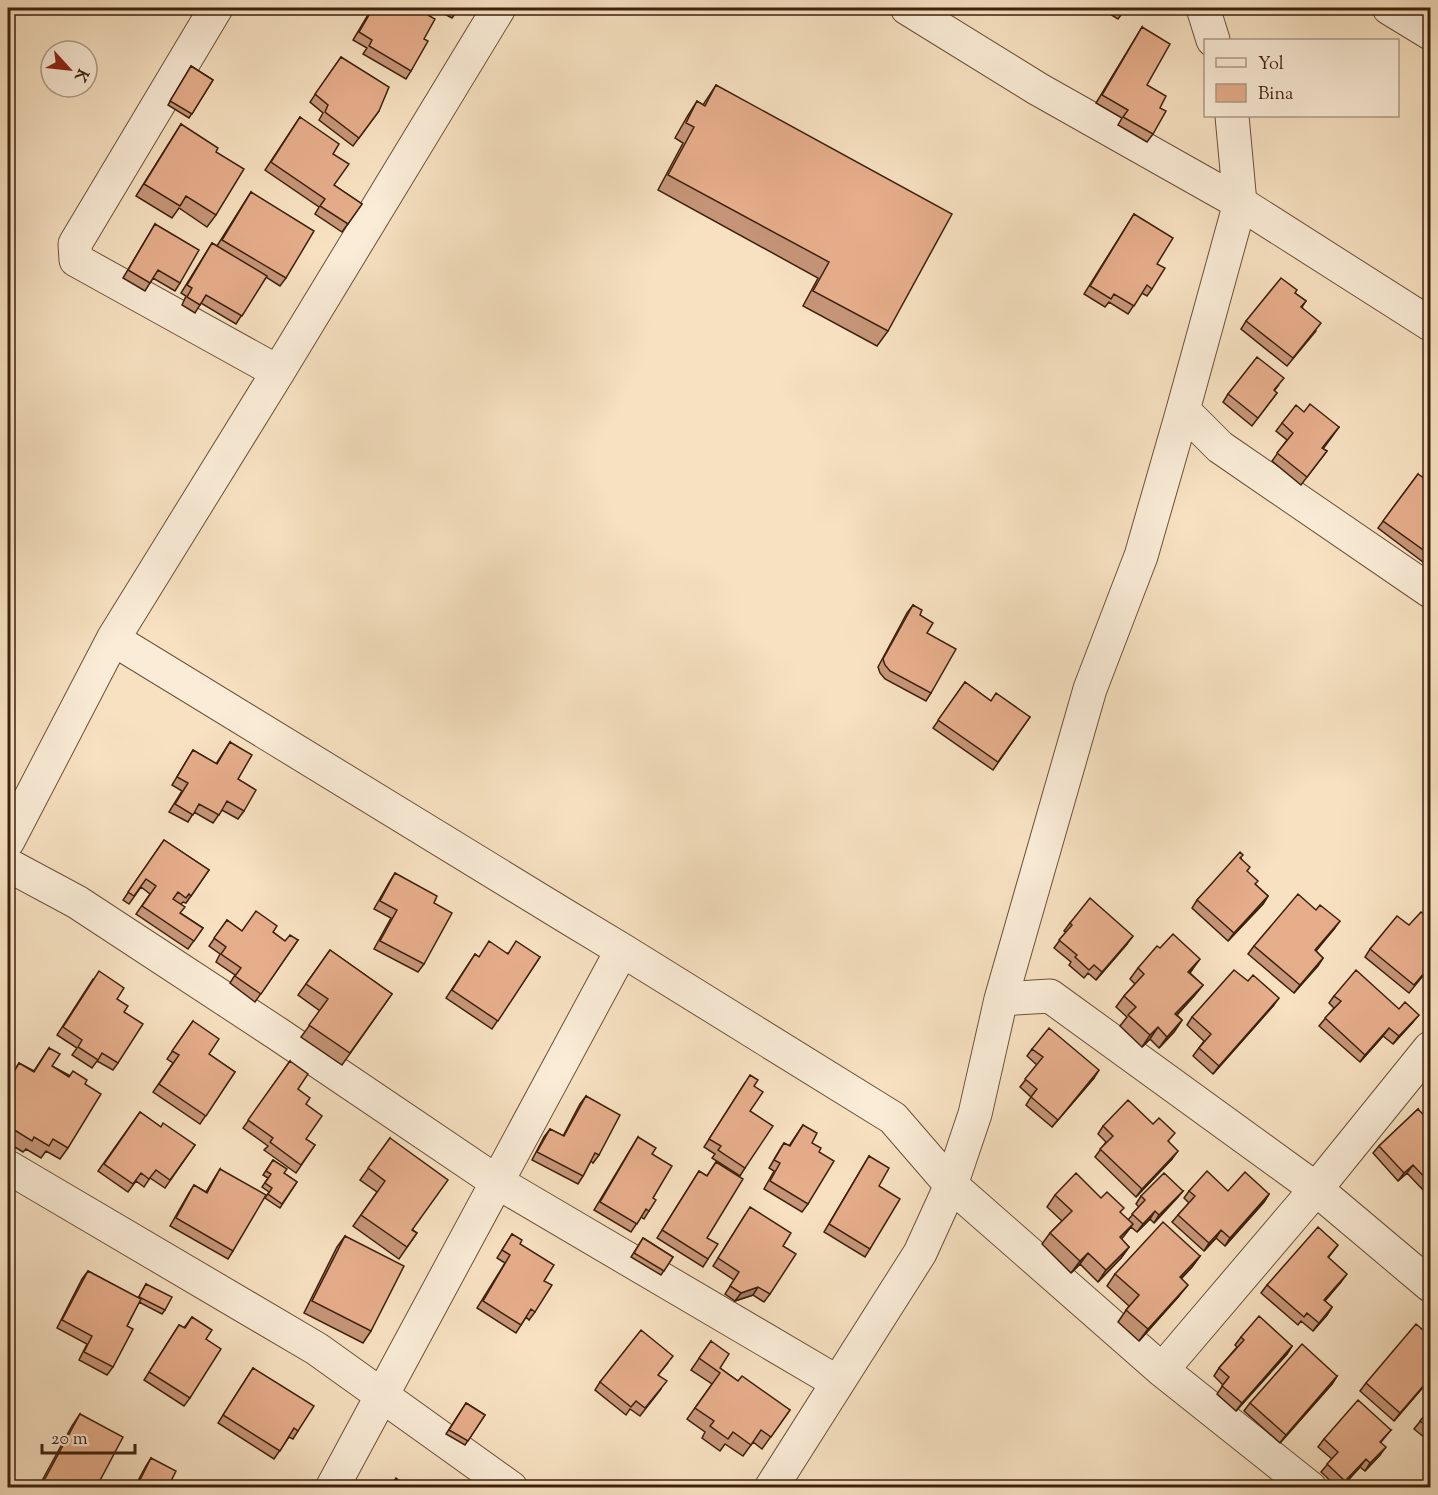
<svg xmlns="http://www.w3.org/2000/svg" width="1438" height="1495" viewBox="0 0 1438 1495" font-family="'Sorts Mill Goudy',serif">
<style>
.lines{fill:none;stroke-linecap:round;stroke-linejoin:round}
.minor-casing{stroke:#6c5139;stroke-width:35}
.minor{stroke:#faecd7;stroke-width:33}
.wall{fill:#c69578;stroke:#3d210c;stroke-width:1.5}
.shaded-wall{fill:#a17961;stroke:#3d210c;stroke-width:1.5}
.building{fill:#e6ad8b;stroke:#3d210c;stroke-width:1.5}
</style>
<rect width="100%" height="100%" fill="#f7e1c1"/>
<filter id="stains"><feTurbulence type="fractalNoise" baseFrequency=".00333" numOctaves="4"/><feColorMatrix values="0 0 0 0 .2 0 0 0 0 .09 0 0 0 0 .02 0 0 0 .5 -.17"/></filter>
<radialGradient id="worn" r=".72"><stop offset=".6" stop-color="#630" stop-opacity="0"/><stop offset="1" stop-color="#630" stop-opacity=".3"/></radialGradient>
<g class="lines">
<defs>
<path id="minor" d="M216,8L75,244L76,260L278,372
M907,8L1038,89L1240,203L1430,324
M1203,8L1213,40
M1389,8L1430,33
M1232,116L1240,203L1183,410L1220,447L1430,591
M113,639L564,915L622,950L893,1118L951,1185L1162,1370L1310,1488
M8,841L113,639L278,372L499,8
M8,865L77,902L278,1034L497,1182L837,1382
M1001,999L1050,996L1316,1189L1430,1285
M8,1167L317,1349L511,1488
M1162,1370L1316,1189L1430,1048
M332,1488L622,950
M771,1488L920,1253L951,1185L975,1114L1001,999L1090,689L1141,556L1183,410"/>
</defs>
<use href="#minor" class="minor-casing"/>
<use href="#minor" class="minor"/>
</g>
<path class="wall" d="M372,8H416L424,39L411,71L406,79L363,54L367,48L353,40Z
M433,8H459L452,18Z
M914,8H922L920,11Z
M1100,8H1126L1118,19Z
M1421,8H1431V14Z
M1142,27L1147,85L1153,134L1147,142L1118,125L1122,118L1096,103Z
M341,57L379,111L353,146L319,120L323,113L310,102Z
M191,66L213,80L189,118L168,105Z
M716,85L888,331L877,346L803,306L818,278L658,190L683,143L675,138L687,117L697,101L703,105Z
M300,117L333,154L334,185L362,204L342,232L315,214L319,207L265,170Z
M181,124L216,215L207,227L179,208L172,218L136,196Z
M251,192L286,278L280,286L266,277L236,324L201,303L195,313L182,305L186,296L181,293L212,243L217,246Z
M1134,214L1157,264L1152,289L1147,296L1142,293L1128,314L1109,302L1105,307L1084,294Z
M155,224L180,283L175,291L153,278L145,291L123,278Z
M1295,293L1306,301L1302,307L1316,331L1287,366L1241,329L1246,321Z
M1278,386L1274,391L1277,393L1252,426L1223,402L1228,394Z
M1304,412L1339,427L1323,449L1327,451L1301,485L1272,461L1287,440L1276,431L1282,423Z
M1418,474L1431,552L1423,562L1378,528Z
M913,605L920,615L931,693L926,701L885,679L880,673L878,667L907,613Z
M965,682L991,701L1030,717L993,770L933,728Z
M230,742L244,811L238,819L222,810L213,823L194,812L188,822L169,812L182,791L172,785L193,750L216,764Z
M164,840L209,870L186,903L183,902L181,904L180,913L203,928L188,949L136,914L150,894L141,887L129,904L123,900Z
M1241,858L1247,871L1255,884L1268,896L1263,904L1228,941L1192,908L1197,900Z
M395,873L434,903L424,964L418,972L374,949L391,918L374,909L390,881Z
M227,920L242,931L273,932L285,941L298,940L255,1002L230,983L235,975L216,962L220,954L209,946Z
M1431,920V936L1427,940L1431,942V966L1409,993L1365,957L1370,949L1409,925Z
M1070,923L1127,944L1096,980L1088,973L1084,978L1069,965L1071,962L1054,948L1066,932L1064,931Z
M1334,929L1316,951L1323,958L1294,993L1248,954L1254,946Z
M330,950L392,994L342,1065L301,1037L320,1011L298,995Z
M508,953L540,957L492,1029L446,998L475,954L479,957Z
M1138,968L1192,970L1190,973L1203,985L1194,996L1177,1015L1182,1020L1174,1032L1159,1048L1150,1039L1142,1047L1120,1026L1127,1017L1116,1007L1124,996L1135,984L1130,979Z
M93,979L117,999L124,1012L118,1063L113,1070L97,1061L92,1068L72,1055L77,1048L57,1035Z
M1334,996L1413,1022L1393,1044L1383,1036L1360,1062L1319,1026L1334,1008L1329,1003Z
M1273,1006L1213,1074L1193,1056L1204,1041L1187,1025L1192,1017Z
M193,1021L209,1054L235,1072L200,1124L153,1092L173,1063L167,1059Z
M49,1048L52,1066L85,1084L68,1148L60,1159L46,1151L41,1158L26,1149L23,1152L8,1143V1080L19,1063L34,1071Z
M1032,1049L1094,1078L1052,1127L1026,1105L1031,1097L1020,1087L1037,1065L1027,1056Z
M290,1061L298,1089L306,1104V1139L315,1145L296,1173L264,1150L268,1146L243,1128Z
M1431,1080V1093L1425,1089Z
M745,1083L754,1086L750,1111L745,1168L740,1176L712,1158L715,1154L704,1147Z
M586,1096L599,1155L593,1163L591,1161L583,1176L578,1184L532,1160L544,1137L550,1129L563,1136L580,1104Z
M1418,1109L1431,1185L1424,1191L1407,1173L1398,1181L1373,1153L1379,1146Z
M140,1112L161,1127L195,1145L165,1188L150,1178L144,1187L136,1181L128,1192L98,1171Z
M803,1125L812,1143L819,1152L808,1204L802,1212L764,1189L774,1171L769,1168L779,1151L784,1143L789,1146Z
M1103,1126L1169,1142L1172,1159L1136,1197L1095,1157L1106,1142L1098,1134Z
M638,1137L653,1198L649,1211L644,1219L641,1217L631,1232L594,1210Z
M390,1138L413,1230L417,1233L399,1259L353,1226L377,1192L360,1180Z
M869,1156L879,1186L870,1249L865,1257L824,1232Z
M273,1160L284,1173L297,1182L280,1208L265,1198L269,1192L262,1187L268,1178L263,1175Z
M716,1162L707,1238L708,1259L703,1267L657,1238L699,1171L707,1176Z
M220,1169L233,1251L228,1259L170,1226L189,1193L194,1185L206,1192Z
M1183,1191L1177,1198L1154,1223L1150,1219L1137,1232L1131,1227L1121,1239L1129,1247L1121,1258L1098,1282L1080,1264L1071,1273L1042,1244L1050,1233L1062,1221L1047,1207L1055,1195L1101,1198L1128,1220L1139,1207L1136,1204L1141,1196Z
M1189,1191H1228L1269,1194L1264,1202L1225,1246L1216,1238L1204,1251L1172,1222L1178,1215L1189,1203L1184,1198Z
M745,1215L783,1246L770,1294L764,1302L753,1295L735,1301L725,1294L734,1280L713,1266Z
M512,1234L544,1281L535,1312L529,1320L526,1317L516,1333L477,1308L505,1263L497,1258Z
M345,1236L371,1331L363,1343L304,1313L337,1247Z
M643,1238L673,1257L661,1275L631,1257Z
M1338,1245L1328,1258L1341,1282L1325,1301L1332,1307L1327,1315L1313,1331L1301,1321L1298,1325L1261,1293L1267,1285Z
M1200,1256L1192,1267L1181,1279L1179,1296L1139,1341L1118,1322L1129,1306L1107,1286L1115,1274Z
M88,1271L138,1298L146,1284L165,1310L162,1314L139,1302L127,1326L113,1367L107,1375L79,1360L87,1344L57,1328L82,1279Z
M192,1317L206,1339L190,1398L184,1406L144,1380L179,1325L184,1328Z
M1241,1337L1292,1346L1287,1354L1236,1411L1217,1394L1223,1385L1214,1376L1219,1368L1237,1347L1235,1345Z
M1431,1337V1361L1427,1365L1431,1368V1378L1394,1421L1360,1391L1366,1383Z
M711,1341L720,1368L738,1381L790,1410L762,1449L753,1442L743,1456L725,1444L720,1451L702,1438L705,1432L687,1419L712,1384L691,1370Z
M667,1364L658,1375L661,1389L640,1416L630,1409L626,1415L595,1390L600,1382Z
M253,1368L298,1431L293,1439L289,1437L274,1459L218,1423Z
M1337,1376L1332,1384L1280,1443L1244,1411L1250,1403Z
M466,1403L485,1415L465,1445L446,1434Z
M1431,1408V1443L1414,1429Z
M80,1414L96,1488H38L72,1426Z
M1391,1430L1381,1442L1380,1455L1365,1471L1360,1467L1341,1488H1338L1321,1472L1332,1459L1318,1447L1324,1439Z
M151,1458L169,1485L172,1488H134L146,1466Z"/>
<path class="shaded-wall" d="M1268,896L1263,904L1228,941L1234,933Z
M1340,921L1334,929L1309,958L1315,950Z
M1133,936L1127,944L1096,980L1102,972Z
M1323,958L1318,966L1294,993L1300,985Z
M1200,959L1192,970L1180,983L1188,972Z
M1203,985L1194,996L1167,1026L1175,1014Z
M1279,998L1273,1006L1213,1074L1219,1066Z
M1419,1015L1413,1022L1393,1044L1399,1036Z
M1182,1020L1174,1032L1159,1048L1167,1037Z
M1158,1027L1150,1039L1142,1047L1150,1035Z
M1389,1028L1383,1036L1360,1062L1365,1055Z
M1099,1070L1094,1078L1052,1127L1058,1120Z
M1178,1151L1172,1159L1136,1197L1142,1189Z
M1413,1165L1407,1173L1398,1181L1404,1173Z
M1183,1191L1177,1198L1154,1223L1159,1215Z
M1269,1194L1264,1202L1225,1246L1230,1238Z
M1155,1211L1150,1219L1137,1232L1143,1224Z
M1133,1224L1124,1236L1112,1249L1120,1237Z
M1221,1230L1216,1238L1204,1251L1209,1243Z
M1129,1247L1121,1258L1098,1282L1106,1270Z
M1088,1253L1080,1264L1071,1273L1080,1261Z
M1200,1256L1192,1267L1171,1289L1180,1277Z
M1347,1274L1341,1282L1318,1308L1324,1300Z
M1188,1285L1179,1296L1139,1341L1148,1329Z
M758,1287L753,1295L735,1301L741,1293Z
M1332,1307L1327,1315L1313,1331L1319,1323Z
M1292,1346L1287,1354L1236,1411L1242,1403Z
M1337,1376L1332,1384L1280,1443L1286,1435Z
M1431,1377V1378L1394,1421L1400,1413Z
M1386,1447L1380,1455L1365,1471L1370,1463Z
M1366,1459L1360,1467L1341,1488L1345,1481Z"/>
<path class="building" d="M373,8H416L435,19L424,39L428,41L411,71L369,46L372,40L359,32Z
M1118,8H1126L1123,11Z
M1142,27L1170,44L1147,85L1166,96L1160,108L1166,111L1153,134L1123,117L1128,110L1102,95Z
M341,57L389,87L379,111L359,138L325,112L328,105L315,94Z
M191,66L213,80L192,114L170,101Z
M716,85L952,214L888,331L813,291L829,262L668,175L694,127L686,123L697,101L705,106Z
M300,117L339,144L333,154L349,164L334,185L362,204L348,224L320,206L325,199L271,162Z
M181,124L218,148L216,152L244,169L216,215L186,196L180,206L144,184Z
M251,192L314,231L286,278L222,240Z
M1134,214L1173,238L1157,264L1165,268L1152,289L1147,285L1134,306L1114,294L1111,299L1090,286Z
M155,224L199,250L180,283L158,270L150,283L128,270Z
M212,243L267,276L242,316L206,295L200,305L187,297L192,288L187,285Z
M1281,278L1297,290L1295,293L1306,301L1301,307L1321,323L1293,358L1246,321Z
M1257,357L1284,378L1274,390L1277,393L1258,418L1228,394Z
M1310,404L1339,427L1322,448L1327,451L1307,477L1277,453L1293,433L1282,423L1296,405L1304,412Z
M1418,474L1431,483V552L1429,554L1383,521Z
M913,605L922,610L920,615L933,623L927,633L956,649L931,693L890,671L885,665L883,659Z
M965,682L991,701L996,693L1030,717L998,762L938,720Z
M230,742L252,755L238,779L256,790L244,811L227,801L219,815L199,804L193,815L175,804L188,783L177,777L193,750L217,764Z
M164,840L209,870L191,896L189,894L186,898L178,892L173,899L185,907L180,913L203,928L194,941L142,906L156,886L146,879L134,896L128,892Z
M1240,852L1243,855L1240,858L1250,867L1247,871L1258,881L1255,884L1268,896L1234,933L1197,900Z
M395,873L437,896L434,903L452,913L424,964L380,941L397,910L380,901Z
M1298,894L1316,910L1320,905L1340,921L1315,950L1323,958L1300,985L1254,946Z
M1090,898L1133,936L1102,972L1094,965L1089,970L1075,957L1077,955L1059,940L1072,925L1070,923Z
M256,911L277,926L273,932L285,941L290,935L298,940L261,994L235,976L241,968L221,954L226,947L214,938L227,920L242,931Z
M1421,912L1431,920V935L1427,940L1431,942V965L1414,985L1370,949L1397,916L1409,925Z
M1173,934L1200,959L1188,972L1203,985L1175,1014L1182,1020L1167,1037L1158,1027L1150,1035L1128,1015L1136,1007L1124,996L1144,974L1138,968L1157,946L1160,948Z
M489,941L508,954L516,941L540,957L498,1021L452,990L475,954L479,957Z
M330,950L392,994L350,1053L309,1025L328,999L306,984Z
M1234,970L1248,981L1253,975L1279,998L1219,1066L1199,1048L1211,1034L1192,1017Z
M1356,970L1399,1009L1405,1002L1419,1015L1399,1036L1389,1028L1365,1055L1325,1018L1341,1001L1334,996Z
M99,971L124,988L117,999L128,1006L124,1012L143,1024L118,1063L102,1053L98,1060L78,1047L82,1040L63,1027Z
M193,1021L219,1039L209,1054L235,1072L206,1116L159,1084L179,1055L172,1051Z
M1049,1028L1099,1070L1058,1120L1031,1097L1037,1089L1025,1079L1043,1057L1032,1049Z
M49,1048L60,1054L52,1066L69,1077L73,1071L87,1080L85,1084L101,1094L68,1148L53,1139L49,1146L34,1137L32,1141L8,1126V1120L11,1113L8,1111V1092L9,1090H8V1082L19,1063L34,1072Z
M290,1061L308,1074L298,1089L310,1098L306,1104L322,1116L306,1139L315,1145L301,1165L270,1142L273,1138L248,1120Z
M750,1075L758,1080L754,1086L763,1092L750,1111L773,1126L745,1168L718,1150L721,1146L709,1139Z
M586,1096L620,1115L599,1155L595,1153L583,1176L537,1152L550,1129L564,1136Z
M1128,1100L1153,1124L1159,1118L1175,1133L1168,1141L1178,1151L1142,1189L1100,1149L1113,1136L1103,1126Z
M1418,1109L1431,1123V1182L1430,1183L1413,1165L1404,1173L1379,1146Z
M140,1112L161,1127L163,1123L195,1145L170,1180L156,1170L149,1179L141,1173L133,1184L104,1164Z
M803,1125L817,1133L812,1143L821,1148L819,1152L834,1161L808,1204L770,1181L780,1163L774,1160L784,1143L790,1146Z
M638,1137L656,1148L652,1154L672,1166L653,1198L656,1200L649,1211L646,1209L637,1224L600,1202Z
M390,1138L448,1180L412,1230L417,1233L407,1247L361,1215L385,1181L368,1168Z
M869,1156L889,1168L879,1186L900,1199L870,1249L829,1224Z
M273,1160L287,1169L284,1173L297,1182L282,1204L268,1194L272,1188L265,1183L271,1174L266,1171Z
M716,1162L743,1179L707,1238L718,1244L708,1259L662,1230L699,1171L707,1176Z
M220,1169L266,1195L233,1251L176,1218L194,1185L207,1193Z
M1207,1171L1228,1191L1245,1172L1269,1194L1230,1238L1221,1230L1209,1243L1178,1215L1195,1196L1189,1191Z
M1076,1173L1101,1198L1107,1192L1124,1208L1120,1212L1133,1224L1120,1237L1129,1247L1106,1270L1088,1253L1080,1261L1050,1233L1072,1211L1055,1195Z
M1164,1173L1183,1191L1159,1215L1155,1211L1143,1224L1132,1214L1145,1200L1141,1196Z
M750,1207L791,1233L783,1246L796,1254L770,1294L758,1287L741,1293L730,1286L739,1272L718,1258Z
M1163,1222L1200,1256L1180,1277L1188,1285L1148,1329L1126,1310L1139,1295L1115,1274Z
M1318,1227L1338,1245L1328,1257L1347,1274L1324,1300L1332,1307L1319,1323L1307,1313L1304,1317L1267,1285Z
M512,1234L522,1240L520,1244L554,1265L544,1281L552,1285L535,1312L531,1309L521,1325L483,1301L510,1255L502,1250Z
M345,1236L404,1266L371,1331L312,1301Z
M643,1238L673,1257L664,1271L634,1253Z
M88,1271L141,1299L127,1326L133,1329L113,1367L84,1352L92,1336L62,1320Z
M146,1284L172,1297L165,1310L139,1297Z
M1259,1316L1292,1346L1242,1403L1222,1386L1229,1377L1219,1368L1244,1340L1241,1337Z
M192,1317L212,1330L206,1339L221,1349L190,1398L149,1372L179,1325L185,1328Z
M1416,1324L1431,1337V1360L1426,1364L1431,1368V1377L1400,1413L1366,1383Z
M641,1330L673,1356L658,1375L667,1381L645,1408L636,1401L631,1407L600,1382Z
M711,1341L729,1354L720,1368L738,1381L742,1376L790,1410L771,1437L761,1430L751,1445L733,1432L728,1439L710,1426L714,1421L695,1408L720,1373L699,1358Z
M1302,1344L1337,1376L1286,1435L1250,1403Z
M253,1368L314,1406L298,1431L294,1428L280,1451L223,1415Z
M1358,1400L1391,1430L1380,1442L1386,1447L1370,1463L1366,1459L1345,1481L1327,1464L1338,1452L1324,1439Z
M466,1403L485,1415L468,1441L449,1430Z
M1431,1408V1430L1420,1421Z
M80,1414L123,1437L96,1488H40Z
M151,1458L176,1471L169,1485L172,1488H136Z
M396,1478L409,1488H389Z"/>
<rect width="1438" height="1495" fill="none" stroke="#f7e1c1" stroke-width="30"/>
<rect x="9" y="9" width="1420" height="1477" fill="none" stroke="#3d210c" stroke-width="3"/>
<rect x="15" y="15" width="1408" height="1465" fill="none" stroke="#3d210c" stroke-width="1.5"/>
<rect x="1204" y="39" width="195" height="78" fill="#faecd7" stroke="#ae9b86" stroke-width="1.5"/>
<rect x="1216" y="58" width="30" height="9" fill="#faecd7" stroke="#ae9b86" stroke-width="1.5"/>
<text x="1258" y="69" font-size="18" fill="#3d210c">Yol</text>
<rect x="1216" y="84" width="30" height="18" fill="#e6ad8b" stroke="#ae9b86" stroke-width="1.5"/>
<text x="1258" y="99" font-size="18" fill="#3d210c">Bina</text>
<g transform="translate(69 69) rotate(117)"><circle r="28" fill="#faecd7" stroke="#ae9b86" stroke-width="1.5"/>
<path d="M0-4.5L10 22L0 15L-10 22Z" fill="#8f2418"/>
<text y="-9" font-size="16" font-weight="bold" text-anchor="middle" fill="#3d210c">K</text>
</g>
<path d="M42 1444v9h93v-9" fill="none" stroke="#3d210c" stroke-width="3"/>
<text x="51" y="1444" font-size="18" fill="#3d210c" stroke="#faecd7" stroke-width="4.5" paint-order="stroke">20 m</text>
<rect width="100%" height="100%" filter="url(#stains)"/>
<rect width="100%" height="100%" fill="url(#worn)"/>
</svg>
